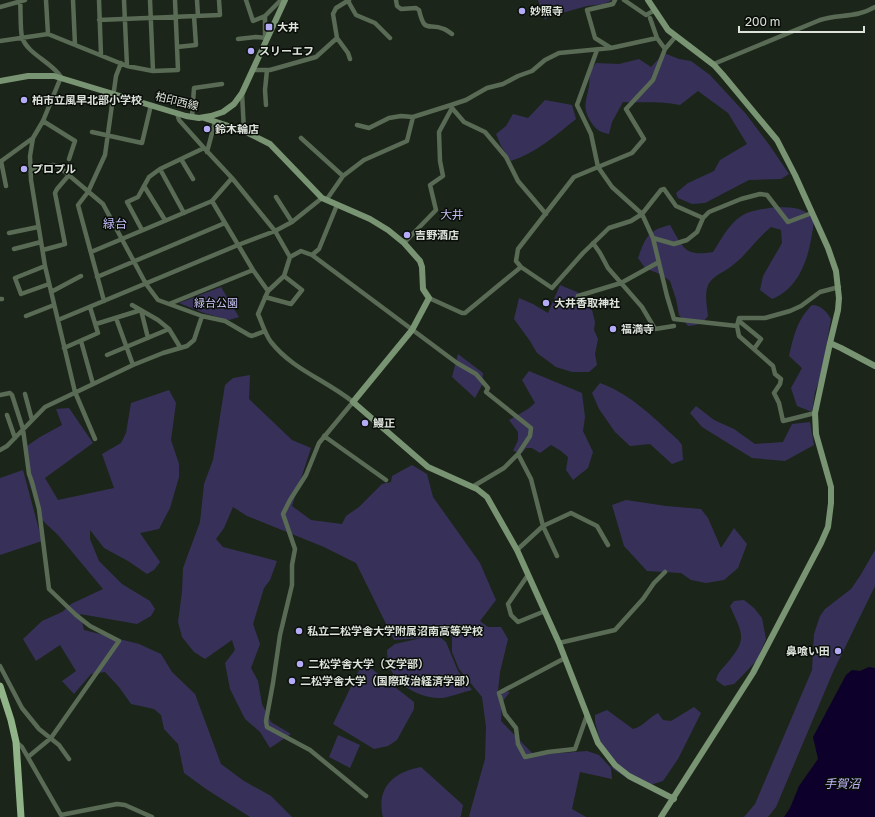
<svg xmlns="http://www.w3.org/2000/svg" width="875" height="817" viewBox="0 0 875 817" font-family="'Golos Text','Noto Sans JP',sans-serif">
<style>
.green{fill:#373159}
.water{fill:#0d002b}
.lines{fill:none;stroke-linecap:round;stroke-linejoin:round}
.street{stroke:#596a55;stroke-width:4.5}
.secondary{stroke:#789472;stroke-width:6}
.primary{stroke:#90b388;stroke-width:7}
.poi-dot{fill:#b5acf8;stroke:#090d08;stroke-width:1.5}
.labels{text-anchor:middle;stroke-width:3;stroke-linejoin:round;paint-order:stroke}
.poi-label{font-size:11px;font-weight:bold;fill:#dde3db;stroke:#090d08;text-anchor:start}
.street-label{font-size:11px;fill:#dde3db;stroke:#090d08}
.park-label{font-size:11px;fill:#c9c4f6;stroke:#090d08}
.neighbourhood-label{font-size:12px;fill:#c2bcf5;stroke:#090d08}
.water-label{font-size:12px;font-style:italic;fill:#c0b8fa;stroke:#090d08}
</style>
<rect width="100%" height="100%" fill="#1c251a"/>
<path class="green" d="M538,0H612L604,4L587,6L548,17L545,20Z
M664,53L679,59L691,61L710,75L746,114L770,146L789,174L781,179L749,180L705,203L692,204L678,198L676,193L688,183L714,171L720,160L747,144L728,113L698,91L680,105C662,101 642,103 623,102L612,122L609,134C600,132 596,130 591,122C582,108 586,102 589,86C590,76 589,71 596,63L619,64L639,59L651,67Z
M545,100L572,105L576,119C556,135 536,153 511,161L501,146L496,134L506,126L513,114L528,118Z
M776,207C792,208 802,206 814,219C811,249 803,287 772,299L760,290L763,276L782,243L781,230L771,227C755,240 744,259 726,270C718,275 710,278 707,288C705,297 707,307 708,316C702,324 698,325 688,326L679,315L676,299L670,281L662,275L645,268L638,258C646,237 647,231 670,225C683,247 684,257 713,252C720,241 729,224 740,217C750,210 764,209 776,207Z
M560,285L577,292L591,306L595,322L594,330L598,339L595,354L597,365L589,372H572L556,367L537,353L530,341L514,319L519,298L533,304L548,313Z
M221,287L239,317L229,320L204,313L179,303Z
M812,305C821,305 827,312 831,319L821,376L815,392L812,412L797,406L791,388L802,368L789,356C794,335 797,320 812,305Z
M458,354L483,373L482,385L475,398L452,377Z
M529,371L582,393L585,417L583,431L593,452L588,468L573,480L566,470L568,457L561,451L551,445L540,453L532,448H526L522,453L513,451L518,440V432L509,420L528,409L535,403L522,380Z
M250,375L249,399L292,440L311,448L292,506L311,520L342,524L346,516L359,507L382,484L391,482L392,476L412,465L427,474L433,497L480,563L496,600L480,621L488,627H501L508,639L500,672L498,691L510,692L502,702L501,721L534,755L587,751L599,755L611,768L612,779L580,772L572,809L586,817H470L469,816L485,759L486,727L482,697L459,669L452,652V636L440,637L446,642L458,671L472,690C462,692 451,697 442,698C427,699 409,691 399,682C391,674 387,661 387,650L395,644L421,638L394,640L356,563L324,547L247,516L233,507L224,528L216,539L223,547L277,561L270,580L264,588L253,624L260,644L251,668L258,681L262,704L271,722L291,734L270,748L260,732L245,719L230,689L225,663L235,650L232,640L205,659L194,652L182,637L178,622L182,592L183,568L200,522L204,484L213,460L225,385L233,378Z
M600,383C631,394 654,418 678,440L682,445L683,460L672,464L650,444L630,446L615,432L599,409L592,393Z
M169,390L176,403L171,440L179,464V477L170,508L159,529L140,533L160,562L154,570L147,574L128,561L104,548L90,530V539L99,561L122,584L150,601L155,609L151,616L137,624L80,614L84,630L139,644L161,654L172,672L195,694L221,764L244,781L271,796L292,817H250L206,789L184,773L178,744L164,729L161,715L154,709L131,704L119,687L105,672L91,674L74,694L62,681L76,671L60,645L36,661L23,639L42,621L62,612L71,604L103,589L58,535L42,520L29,483L24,448L40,437L62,425L56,409L69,408L93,443L45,478L58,500L114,488L102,454L121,443L126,433L131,403Z
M696,406L714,420L734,429L755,444L783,442L792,424L810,422L814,445L785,461L752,458L702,427L690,413Z
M23,470L42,541L0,555V478Z
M626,500L666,506L701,509L708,518L721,548L734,528L747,544L738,568L724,580L706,583L691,580L681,573L647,571L624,546L612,505Z
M875,550V586L833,672L776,807L768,817H744L755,804L812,670L814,634L820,616L825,609L851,589L860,576Z
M744,600L754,608L762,618L766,639L757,660L743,675L734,684L724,686L716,680C718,672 723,668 728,662C749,638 741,632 730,606L734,601Z
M368,667L372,669L414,702V709L397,740L388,746L374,749L333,724L359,670Z
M694,707L701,713L678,759L663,781L650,785L633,782L613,769L601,744L595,722V715L607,710L633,729C644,726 648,718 658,713L663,720L671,721Z
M338,735L360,745L350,768L329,757Z
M421,767L463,805L461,816L460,817H383C376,788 393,772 421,767Z"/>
<path class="water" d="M869,667L875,668V817H784L790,808L799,786L818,759L813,737L846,675L852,670L860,671Z"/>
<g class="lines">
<path class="street" d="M46,0L48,34
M73,0L75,45
M99,0L101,55
M124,0L127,66
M150,0L153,71
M197,0L198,16
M396,0L397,6L401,9L416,8L419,10C425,35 428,22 444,29C447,30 450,33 452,34
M624,0L646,15L655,10
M348,1L356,15L375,23L390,38
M0,7L25,0
M265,16L281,0
M650,18L657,38L665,49
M99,20L220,15L219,0
M676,36L665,49L653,80L626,109L644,139L632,153L598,167L612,187L642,214L653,238L667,296L674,319L737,326
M337,38L348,53L350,59
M238,39L256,37L268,38L265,34V16L253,21L246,0
M0,41L48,34L127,66L153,71L178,70L175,0
M177,47L196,45L194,16
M611,48L595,38L587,10L613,4L615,0
M714,65L716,63L820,20C839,14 857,18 875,7
M253,70H270L316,57L337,38L333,14L336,8L349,0
M242,93L244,131
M266,105L265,90L267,70
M452,108L464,122L485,132L506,157L518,181L546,214
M177,113L179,120L204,148L232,178L275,231L290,257L284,276L268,291L258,314C262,323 265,334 271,342C293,370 326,380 353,402L319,443L306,475L290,500L283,514L295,549L292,565V585L280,635L273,683L266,721L267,727L310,750L366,796
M192,117L194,88L222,84
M43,121L75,141L69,159
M357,125L369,128L389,118L401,116L413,117
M92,132L142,143L151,105
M33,138L30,156L31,180L45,266L75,392L95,439
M301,138L343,176
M207,152L215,122
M181,159L193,179
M1,161L6,186
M0,162L33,138L43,121L61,77C52,62 27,54 22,37C20,29 21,10 20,0
M160,169L184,213
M30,170L53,165L58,166L103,204L146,284L158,300L202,316L225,321L249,335L252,336L265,331
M144,186L165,220
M276,197L292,222
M327,199L343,176L364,160L407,141L413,117L451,105
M212,201L253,270L268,291
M142,230L127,202L138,197L149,177L160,169L204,148
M9,233L38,227
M653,238L674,244L687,240L697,232L703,218L709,212L741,199L760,194L767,195L788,222L812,213
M404,243L436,210L430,185L443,176L440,161L439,132L452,108L451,105L466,100L487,88L503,84L518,76L532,71L545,60L559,53L611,48L657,38
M593,243L600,253L608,268L642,307L655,329L674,326
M14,249L41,242
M43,250L65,244L55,193L57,189L69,175
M91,252L212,201L232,178
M312,255L457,363L476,374L488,388L486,392L531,428L530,436L518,454L531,479L543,526L517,550
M290,257L301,251L312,255L319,249L337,205
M45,266L15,278L21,294L49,284
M521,267L516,261L518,249L574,177L598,167L591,134L577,105L597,50
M97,277L225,223
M51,292L81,276
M578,296L621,283L659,262
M265,297L291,304L302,290L284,276
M429,298L462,313H465L521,267L552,288L583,253L609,228L631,221L642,214L661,190L664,189L676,206L703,218
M0,299H2
M104,301L78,205L88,192L105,155L116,76L121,63
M169,304L253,270
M132,305L158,320L169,329L180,347
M26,316L54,305
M116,318L133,365
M58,320L238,245L275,231L292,222L322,198
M739,321L761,339L754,349
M96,324L141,310L148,338
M81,341L93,384
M64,348L98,333L90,307
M107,355L169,329
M25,394L32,420
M0,395L10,393L12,395L23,429L29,474L32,482L39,509L49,589L76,615L90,626L119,641L51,738L28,757
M815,413L783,421L779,403L774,393L780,384L781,379L775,374L773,366L739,336L737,326L739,318H765L790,311L801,306L820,292L839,287
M7,415L15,438
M324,436L386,480
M0,450L7,446L45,407L133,365L163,353L187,346L194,340L202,316
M472,487L504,468L518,454
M557,556L543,526L571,513L597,526L608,545
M528,575L508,604L511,615L518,622L545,611
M559,643L615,630L643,599L654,583L665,572
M565,658L499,693L505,714L516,728L518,744L525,757L548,752L575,749L587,715
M0,666L22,708L39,729L59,745L69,759
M16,742L22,747L61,815L117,804L125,805L152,817"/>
<path class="secondary" d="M648,0L668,30L714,65L723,75L777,140L795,175L828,248L836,271L839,298L838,310L830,343L815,413L816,434L831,487V503L828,527L821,543L753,673L661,817
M0,81L28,76H54L186,116L199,118L211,116L223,112L234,104L242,93L285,0
M204,118L244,131L270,144L322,198L370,219L388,230L404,243L420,261L422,267L423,289L429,298L412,330L353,402L428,467L477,489L487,497L517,550L559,643L598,743L615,765L629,776L674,799
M830,343L841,348L875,366"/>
<path class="primary" d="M0,686L11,720L16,742L21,817"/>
</g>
<g class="poi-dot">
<circle cx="522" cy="11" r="4"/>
<rect x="265" y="23" width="8" height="8" rx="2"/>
<circle cx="251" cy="51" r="4"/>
<circle cx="24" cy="100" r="4"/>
<circle cx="207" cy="129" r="4"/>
<circle cx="24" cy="169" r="4"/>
<circle cx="407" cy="235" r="4"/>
<circle cx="546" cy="303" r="4"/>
<circle cx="613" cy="329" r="4"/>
<circle cx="365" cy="423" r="4"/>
<circle cx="299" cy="631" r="4"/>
<circle cx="838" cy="651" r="4"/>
<circle cx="300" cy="664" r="4"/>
<circle cx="292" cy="681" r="4"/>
</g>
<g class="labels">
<g class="poi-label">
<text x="530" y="15">妙照寺</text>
<text x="277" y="31">大井</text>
<text x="259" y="55">スリーエフ</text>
<text x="32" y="104">柏市立風早北部小学校</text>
<text x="215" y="133">鈴木輪店</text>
<text x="32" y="173">プロプル</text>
<text x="415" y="239">吉野酒店</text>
<text x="554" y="307">大井香取神社</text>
<text x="621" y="333">福満寺</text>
<text x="373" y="427">鰻正</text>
<text x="307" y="635">私立二松学舎大学附属沼南高等学校</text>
<text x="830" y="655" text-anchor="end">鼻喰い田</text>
<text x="308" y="668">二松学舎大学（文学部）</text>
<text x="300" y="685">二松学舎大学（国際政治経済学部）</text>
</g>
<g class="street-label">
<text transform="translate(177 101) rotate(14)" y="4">柏印西線</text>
</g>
<g class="park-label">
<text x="216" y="307">緑台公園</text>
</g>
<g class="neighbourhood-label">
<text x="452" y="219">大井</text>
<text x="115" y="228">緑台</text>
</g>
<g class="water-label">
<text x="842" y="788">手賀沼</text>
</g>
</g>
<path d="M739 26v6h125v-6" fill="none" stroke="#dde3db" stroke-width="2"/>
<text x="745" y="26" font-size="12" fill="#dde3db" stroke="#090d08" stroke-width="3" paint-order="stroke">200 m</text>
</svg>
